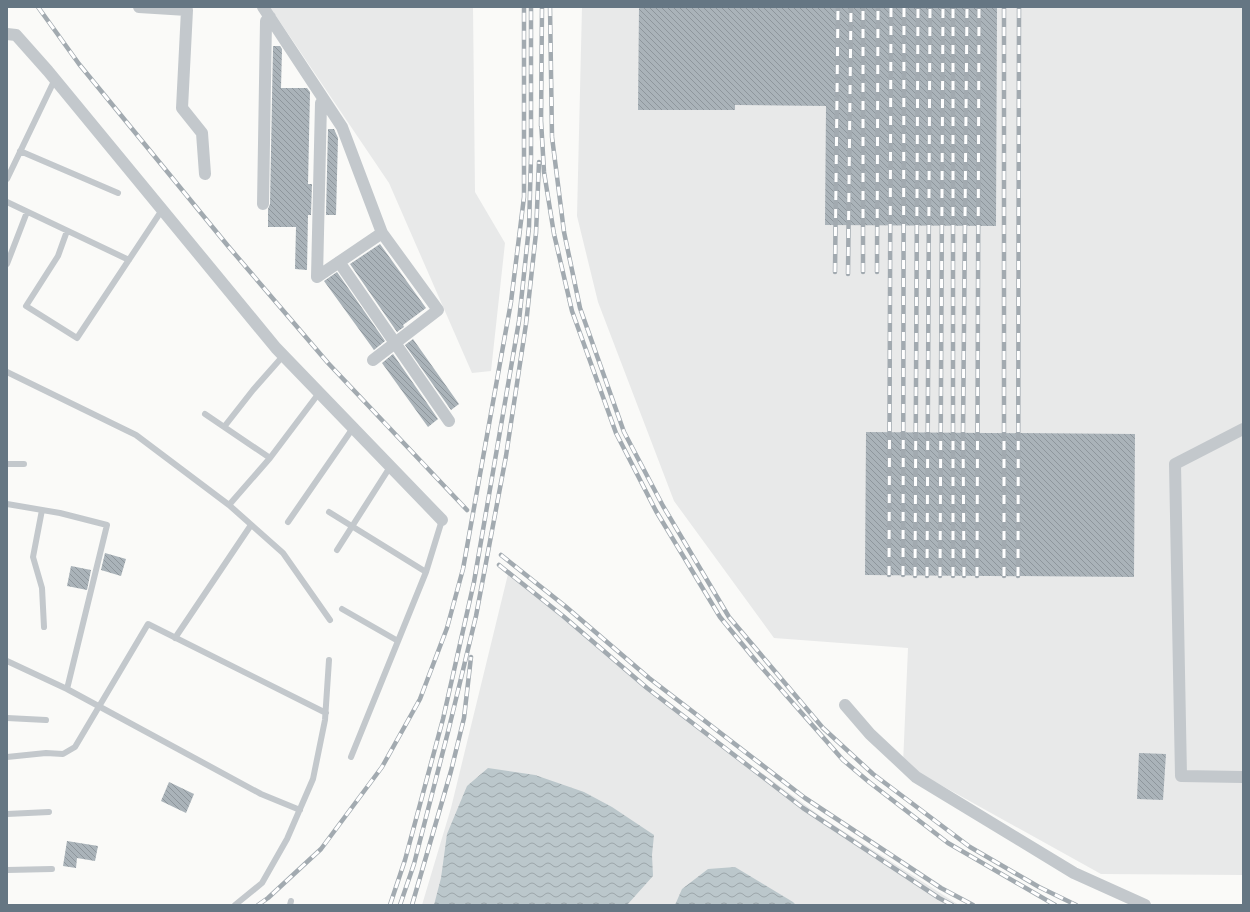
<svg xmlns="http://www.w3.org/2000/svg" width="1250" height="912" viewBox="0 0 1250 912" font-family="'Golos Text',sans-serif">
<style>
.built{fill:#e8e9e9}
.water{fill:url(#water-waves)}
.building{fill:url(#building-back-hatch)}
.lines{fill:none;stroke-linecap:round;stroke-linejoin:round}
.lane{stroke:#c3c8cc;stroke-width:6}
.street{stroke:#c3c8cc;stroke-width:12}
.rail-casing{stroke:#a2aab0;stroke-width:4.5}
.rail{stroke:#fff;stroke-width:3;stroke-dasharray:9;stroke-linecap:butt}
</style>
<defs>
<pattern id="water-waves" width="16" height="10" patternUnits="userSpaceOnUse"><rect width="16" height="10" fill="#bbc7cb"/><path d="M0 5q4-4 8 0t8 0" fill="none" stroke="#9ca6aa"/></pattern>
<pattern id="building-back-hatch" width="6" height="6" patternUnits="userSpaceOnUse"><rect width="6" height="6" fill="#aab3b9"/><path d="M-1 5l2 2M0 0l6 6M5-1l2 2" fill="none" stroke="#8e969c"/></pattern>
</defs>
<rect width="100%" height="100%" fill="#fafaf8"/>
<path class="built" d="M270,7H473L475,192L505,243L491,371L472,373L389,183Z
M582,7H1243V875L1101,874L903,764L908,648L774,638L674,501L598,302L577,216Z
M509,570L639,682L823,818L959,905H422L451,808Z"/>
<path class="water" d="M488,768L535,775L584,792L612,807L654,835L652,855L653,876L627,905H434L441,878L447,834L467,786Z
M735,867L793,902L796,905H675L682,889L708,869Z"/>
<path class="building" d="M639,7H997L996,226L825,225L826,106L735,105V110H638Z
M273,46H280L282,49L281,88H307L310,92L308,184H312L311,215H308L307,270L295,269L296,227H268V209L270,204Z
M328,129H334L338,138L336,215H326Z
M380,244L426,308L403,325L404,327L397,332L350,264Z
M337,272L385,341L374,350L324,281Z
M413,339L459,404L451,410L405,345Z
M393,354L438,419L428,427L382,363Z
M866,432L1135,434L1134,577L865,575Z
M105,553L126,559L121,576L101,570Z
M71,566L91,570L87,590L67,586Z
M1139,753L1166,754L1163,800L1137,799Z
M169,782L194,794L186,813L161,801Z
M67,841L98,846L95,861L77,858L76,868L63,866Z"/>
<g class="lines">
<path class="lane" d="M20,151L118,193
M7,179L55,79
M7,202L129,260
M67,231L58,256L26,306L77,338L162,210
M7,264L27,212
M7,372L136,435L229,505L283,553L330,620
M205,414L270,458L319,393
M224,427L253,390L283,356
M7,464H24
M7,504L60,513L107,525L67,689
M229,505L270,458
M42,510L33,557L42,588L44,627
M329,512L426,572
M288,522L353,428
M337,550L390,467
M342,609L398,641
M175,638L251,525
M7,661L67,689L261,794L300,810
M7,718L46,720
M7,757L46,753L63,754L75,747L148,624L326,713
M351,757L426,572L442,520
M7,814L49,812
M7,870L52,869
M235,905L262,883L287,839L313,779L325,720L329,660
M290,905L291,901"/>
<path class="street" d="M139,7L187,10L182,108L202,133L205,174
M263,7L342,127L382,233L438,310L373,360
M7,34L16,35L48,71L276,348L442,520
M263,204L266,21L270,17
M339,262L449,421
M317,277L321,103L324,100
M317,277L382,233
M1243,429L1175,464L1181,776L1243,777
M845,705L870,734L916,777L1074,873L1145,905"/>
<defs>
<path id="rail" d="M38,7L79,64L228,246L328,363L467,510
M550,7L552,137L564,232L580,308L624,432L663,506L729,617L823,728L873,774L970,847L1039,887L1076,905
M541,120L544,172L554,234L572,311L616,433L656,511L720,617L756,661L843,760L869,782L948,843L1055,905
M541,126L542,7
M835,272L838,7
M863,272V7
M877,272L878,7
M848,274L851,7
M501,555L565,606L649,678L805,798L941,888L973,905
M499,565L563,616L647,688L803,808L939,898L952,905
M889,575L891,7
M903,575L904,7
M915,576L918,7
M927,576L930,7
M940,576L943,7
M953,576V7
M964,576L963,433L967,7
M977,576L979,7
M1004,576V7
M1018,576L1019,7
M258,905L268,898L321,849L382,767L420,699L447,628L463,569L511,302L524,197V7
M390,905L405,860L443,719L474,582L519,321L529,227L531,157V7
M400,905L414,864L449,728L476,616L506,456L526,324L536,233L539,162
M412,905L451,771L464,718L471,657"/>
</defs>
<use href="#rail" class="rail-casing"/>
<use href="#rail" class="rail"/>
</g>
<rect width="1250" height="912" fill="none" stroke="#657683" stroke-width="16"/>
</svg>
